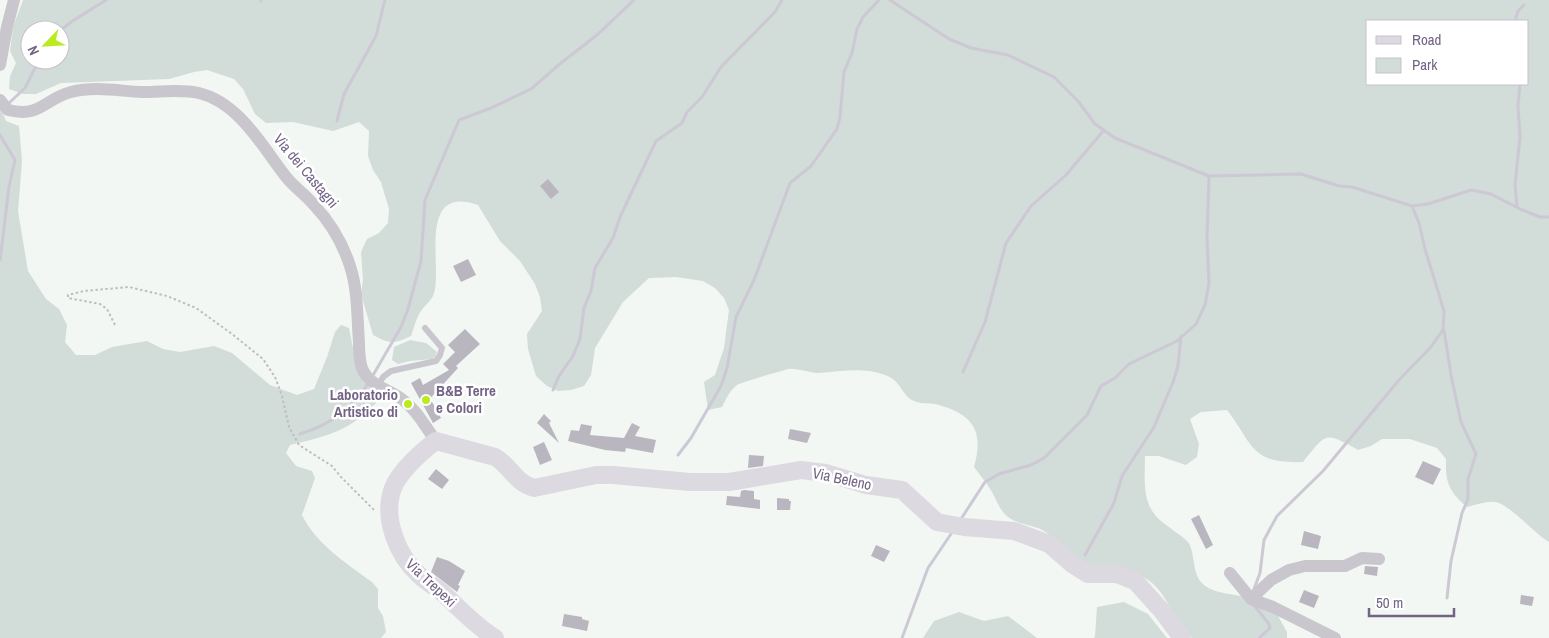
<svg xmlns="http://www.w3.org/2000/svg" width="1549" height="638" viewBox="0 0 1549 638" font-family="'Archivo Narrow',sans-serif">
<style>
.green{fill:#d2dcd8;fill-rule:evenodd}
.lines{fill:none;stroke-linecap:round;stroke-linejoin:round}
.stream{stroke:#ccc9d5;stroke-width:3}
.building{fill:#b9b6c0}
.path{stroke:#c0bdc2;stroke-width:2;stroke-dasharray:2.5 2.5;stroke-linecap:butt}
.lane{stroke:#c9c6cd;stroke-width:6}
.street{stroke:#c9c6cd;stroke-width:12}
.secondary{stroke:#ddd9e1;stroke-width:18}
.poi-dot{fill:#baeb1e;stroke:#fff;stroke-width:2}
.labels{text-anchor:middle;stroke-width:5;stroke-linejoin:round;paint-order:stroke}
.street-label{font-size:15px;fill:#736485;stroke:#fff}
.poi-label{font-size:15px;font-weight:bold;fill:#736485;stroke:#fff;text-anchor:start}
</style>
<rect width="100%" height="100%" fill="#f3f7f3"/>
<path class="green" d="M23,0H1549V542C1534,533 1508,503 1495,502C1487,501 1475,505 1467,507C1449,492 1445,482 1446,459L1437,448L1410,439H1382L1371,446L1358,450C1324,431 1327,433 1303,462C1250,464 1254,445 1227,410L1201,412L1190,419L1199,444L1197,457L1186,465L1159,456H1145C1145,480 1141,504 1161,521C1169,528 1180,534 1188,542C1195,551 1192,572 1201,582C1210,593 1228,593 1240,596C1251,599 1262,603 1273,607L1287,632V638H1192C1175,625 1167,590 1145,578C1138,574 1125,570 1116,569C1108,567 1098,568 1090,565C1073,557 1062,544 1047,533C1036,524 1020,526 1008,517C1000,511 997,501 992,492C987,483 980,475 974,467C984,432 974,415 939,405C931,402 925,405 914,401C904,397 901,385 893,379C890,377 886,375 882,374C862,367 839,372 818,373C809,373 798,368 788,369C781,371 742,382 737,385C730,390 726,399 722,407L708,410L704,382L715,375L724,348L729,310L724,298L715,288L703,281L676,277L649,278L623,302L595,348L591,375L584,386L571,390L558,391L547,386L536,376L528,349L527,334L542,311L540,297L535,284L520,261L500,241L478,205C420,185 440,257 435,289C433,301 427,302 421,311C416,318 414,328 411,336C395,344 389,344 373,335L361,294L363,280L361,252L367,239L379,233L388,223L389,209L381,182L373,170L368,156L369,131L359,122L333,131L293,122L266,123L255,114L243,89L234,79L207,70L194,72L169,79L61,83L36,94H23L9,89L10,76L16,63L10,51L13,27ZM1368,21H1528V84H1368ZM30,30H60V60H30Z
M0,106L6,121L19,126L22,161L18,211L28,271L46,299L59,309L67,325L65,342L76,355H95L112,347L147,341L163,349L180,352L214,346L232,353L270,385L297,395L314,389L327,357L335,332L341,325L349,328L357,368L365,383L378,393V401C350,431 328,436 290,445L286,453L296,466L312,471L315,478L302,515C317,545 346,563 372,582L378,589V608L383,616L386,632L381,638H0Z
M410,340L426,343L437,352L435,357L432,359L410,361L398,364L392,360L394,347Z
M1124,602L1148,614L1167,638H1094L1095,636L1097,607Z
M959,612L984,621L1008,616L1037,638H923L934,621Z"/>
<g class="lines">
<path class="stream" d="M261,0V1
M890,0L949,39L971,48L1008,55L1054,77L1078,101L1095,124L1115,138L1209,176L1301,174L1339,186L1352,187L1412,206L1428,204L1471,190L1491,194L1520,209L1540,217H1549
M1515,21L1518,11L1524,5
M60,31L71,22L106,0
M8,104L25,88L39,60
M337,121L344,94L376,36L385,0
M0,135L15,160L9,187L0,260
M1517,207L1515,185L1520,137L1518,106L1520,84
M1444,330L1451,375L1461,422L1476,454L1468,479V499L1462,513L1451,561L1447,598
M963,372L985,322L1006,243L1031,206L1066,175L1104,130
M372,377L401,327L408,309L421,261L425,200L459,120L491,108L531,89L561,63L597,35L634,0
M553,390L559,376L573,356L580,339L584,308L591,291L595,268L613,238L620,217L656,141L682,123L687,112L702,97L721,67L775,12L782,0
M300,434C329,425 354,408 369,382
M678,455L691,438L721,386L727,368L736,317L754,280L790,183L811,166L837,129L840,117L844,72L852,53L857,29L863,17L879,0
M961,519L985,482L999,474L1031,465L1044,458L1087,415L1101,386L1115,378L1129,364L1177,341L1196,324L1205,305L1209,283L1207,238L1209,176
M1085,555L1114,503L1122,476L1154,427L1173,382L1178,366L1181,336
M1254,589L1260,573L1264,540L1277,516L1323,471L1399,380L1430,348L1443,330L1444,311L1425,249L1419,223L1412,206
M1253,604L1269,624L1270,628L1259,638
M902,638L928,568L953,531"/>
</g>
<path class="building" d="M548,179L559,192L551,199L540,186Z
M468,259L476,275L461,282L453,266Z
M465,329L480,344L456,366L458,368L426,403L431,400L441,418L433,423L411,383L420,378L423,385L449,370L443,364L455,352L448,345Z
M544,414L551,421L549,423L559,443L537,423Z
M632,423L640,427L635,436L656,440L653,453L626,448L625,452L605,450L568,441L571,430L579,431L581,424L592,426L590,435L624,438Z
M790,429L811,433L807,443L788,439Z
M544,442L552,460L540,465L533,447Z
M749,455L764,456L763,466L748,468Z
M1423,461L1441,469L1433,485L1415,477Z
M436,469L449,480L442,489L428,479Z
M744,490L754,491V499L760,500V509L726,505L727,496L740,497L741,491Z
M777,498L789,499V501H791L790,510H777Z
M1199,515L1213,545L1206,549L1191,519Z
M1304,531L1321,536L1318,549L1301,545Z
M876,545L890,551L884,562L871,556Z
M437,557L449,561L465,571L458,585L460,586L457,592L431,572Z
M1365,566L1378,567L1377,576L1364,574Z
M1304,590L1319,596L1314,608L1299,602Z
M1521,595L1534,597L1532,606L1520,604Z
M564,614L582,617V619L589,621L587,631L562,626Z"/>
<g class="lines">
<path class="path" d="M115,325L107,309L100,304L68,298V295L84,291L129,287L167,296L196,308L232,334L263,359L275,377L282,396L289,427L299,445L332,466L341,477L374,510"/>
<path class="lane" d="M378,386L383,377L391,371L436,361L440,355L442,348L425,328"/>
<path class="street" d="M0,65L7,27L14,0
M0,100L8,110C41,118 44,99 71,92C95,86 118,91 142,92C161,92 181,89 199,93C240,103 263,148 287,178C295,188 306,195 314,205C330,222 343,244 350,266C358,290 357,317 359,342C359,350 359,360 362,368C369,386 389,389 403,400C418,411 425,427 436,441
M1230,573L1251,599L1273,607L1335,638
M1251,599L1271,580L1289,570L1305,566H1345L1362,558L1379,559"/>
<path class="secondary" d="M495,638C476,626 462,611 446,596C438,588 427,583 419,575C397,555 382,517 393,488C399,472 423,450 436,441L495,457C512,467 514,482 534,488L596,475H613L690,482H729L801,470L826,473L866,485L902,490L937,522L964,527L1014,531L1049,544L1072,564L1088,574H1117L1135,581L1162,611L1182,638"/>
</g>
<g class="poi-dot">
<circle cx="426" cy="400" r="5"/>
<circle cx="408" cy="404" r="5"/>
</g>
<g class="labels">
<g class="street-label">
<text transform="translate(306 171) rotate(50)" y="5">Via dei Castagni</text>
<text transform="translate(842 479) rotate(12)" y="5">Via Beleno</text>
<text transform="translate(431 583) rotate(43)" y="5">Via Trepexi</text>
</g>
<g class="poi-label">
<text x="436" y="396">B&amp;B Terre<tspan x="436" dy="17">e Colori</tspan></text>
<text x="398" y="400" text-anchor="end">Laboratorio<tspan x="398" dy="17">Artistico di</tspan></text>
</g>
</g>
<rect x="1366" y="20" width="162" height="65" fill="#ffffff" stroke="#c7c1ce"/>
<rect x="1376" y="36" width="25" height="8" fill="#ddd9e1" stroke="#c7c1ce"/>
<text x="1412" y="45" font-size="15" fill="#736485">Road</text>
<rect x="1376" y="58" width="25" height="15" fill="#d2dcd8" stroke="#c7c1ce"/>
<text x="1412" y="70" font-size="15" fill="#736485">Park</text>
<g transform="translate(45 45) rotate(245)"><circle r="24" fill="#ffffff" stroke="#c7c1ce"/>
<path d="M0-4L9 19L0 12L-9 19Z" fill="#baeb1e"/>
<text y="-8" font-size="14" font-weight="bold" text-anchor="middle" fill="#736485">N</text>
</g>
<path d="M1369 608v8h85v-8" fill="none" stroke="#736485" stroke-width="2.5"/>
<text x="1376" y="608" font-size="15" fill="#736485" stroke="#ffffff" stroke-width="4" paint-order="stroke">50 m</text>
</svg>
